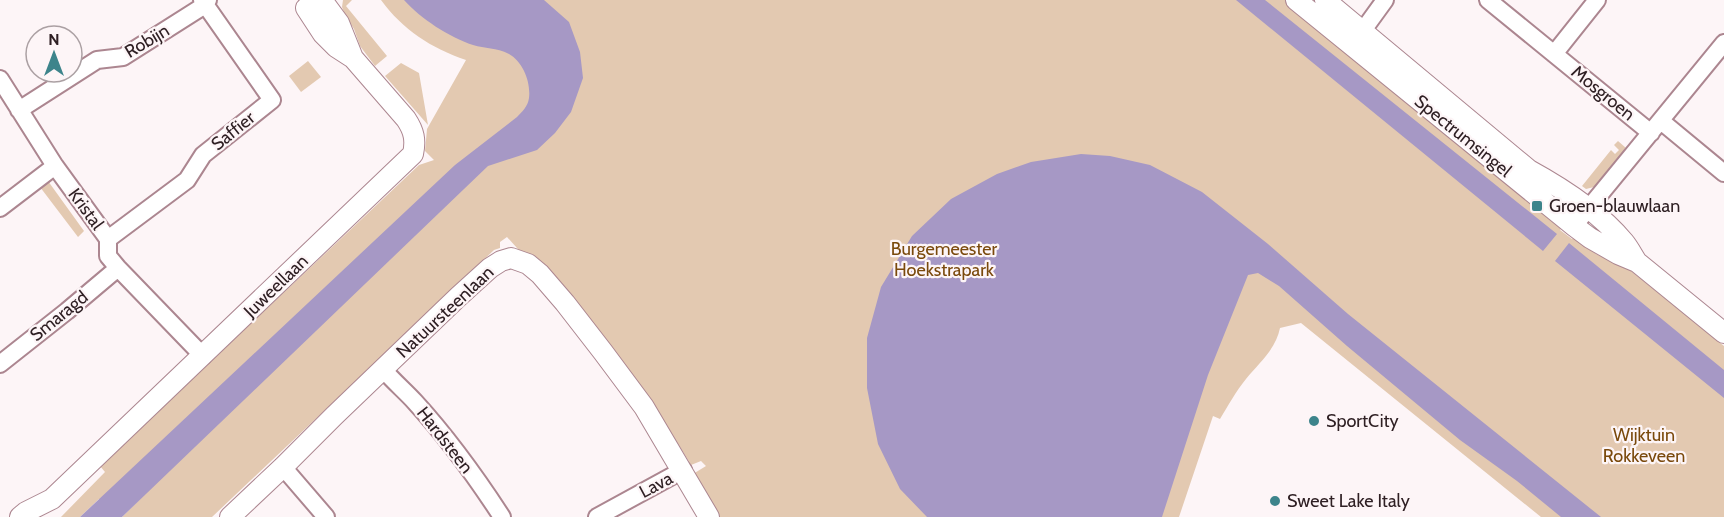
<svg xmlns="http://www.w3.org/2000/svg" width="1724" height="517" viewBox="0 0 1724 517" font-family="Cabin,sans-serif">
<style>
.green{fill:#e3c9b1}
.water{fill:#a698c5}
.lines{fill:none;stroke-linecap:round;stroke-linejoin:round}
.minor-casing{stroke:#ac8690;stroke-width:20}
.tertiary-casing{stroke:#ac8690;stroke-width:22}
.minor{stroke:#fff;stroke-width:16}
.tertiary{stroke:#fff;stroke-width:20}
.poi-dot{fill:#3d848b;stroke:#fdf5f7;stroke-width:2}
.labels{text-anchor:middle;stroke-width:4.5;stroke-linejoin:round;paint-order:stroke}
.street-label{font-size:18px;fill:#2f2024;stroke:#fdf5f7}
.poi-label{font-size:18px;fill:#2f2024;stroke:#fdf5f7;text-anchor:start}
.park-label{font-size:18px;fill:#7a490c;stroke:#fdf5f7}
</style>
<rect width="100%" height="100%" fill="#fdf5f7"/>
<path class="green" d="M343,0H352L346,6L387,56L375,66L360,46L354,29L345,15L342,7Z
M381,0H1285L1562,227L1560,230L1572,239L1575,237L1596,254L1630,270L1724,346V517H1541L1301,323L1280,328C1276,349 1259,363 1246,379C1236,391 1228,406 1220,419L1213,416L1179,517H716L693,474L706,466L701,461L691,465C642,381 572,309 507,237L500,242V248L494,250L212,517H122L141,498L99,499L80,517H61L105,472L100,466L419,165L434,160L425,151L427,129L466,60C431,48 403,30 381,0Z
M308,61L321,77L301,92L289,76Z
M401,63L419,73L428,125L385,76Z
M1618,141L1626,148L1599,182L1594,187L1586,189L1582,186L1611,150L1615,154L1619,150L1614,145Z
M48,181L84,231L78,237L40,187Z"/>
<path class="water" d="M404,0H544L569,22L580,52L583,78L571,112L555,133L537,150L488,166L122,517H80L455,165L517,117C522,112 528,106 529,98C531,82 523,62 509,54C496,47 485,49 473,45C449,37 421,19 404,0Z
M1236,0H1265L1557,234L1543,251Z
M1081,154L1110,156L1150,165L1202,192L1268,244L1348,314L1601,517H1561L1517,481L1460,440L1347,346L1279,286L1258,273L1248,275L1208,375L1162,517H927L900,489L878,444L867,388V338L881,287L912,236L951,199L997,174L1031,162Z
M1569,243L1724,370V398L1555,261Z"/>
<g class="lines">
<defs>
<path id="minor" d="M1488,0L1651,133
M1356,40L1385,0
M1554,54L1597,0
M0,79L55,166L108,239V256L118,268L203,356
M19,110L97,60L123,57L205,5L208,0
M1661,121L1724,173
M0,208L55,166
M1574,226L1724,43
M108,239L187,180L203,155L272,100L202,0
M0,364L67,311L118,268
M383,369C393,381 405,391 415,402C447,437 476,477 502,517
M283,467L326,517
M597,517L683,470"/>
<path id="tertiary" d="M322,0L339,23L353,58
M1296,0L1574,226L1590,238L1618,254L1637,262L1724,333
M1325,0L1529,170C1562,188 1600,213 1624,242C1629,248 1633,256 1637,262
M20,517L26,512L52,499L413,154C416,140 414,131 406,119L353,58L336,47L323,34L306,8L318,0
M230,517L283,467L334,416L458,297L490,268L501,261L511,258L528,264L540,274L565,303L603,352L644,407L709,517"/>
</defs>
<use href="#minor" class="minor-casing"/>
<use href="#tertiary" class="tertiary-casing"/>
<use href="#minor" class="minor"/>
<use href="#tertiary" class="tertiary"/>
</g>
<g class="poi-dot">
<rect x="1531" y="200" width="12" height="12" rx="3"/>
<circle cx="1314" cy="421" r="6"/>
<circle cx="1275" cy="501" r="6"/>
</g>
<g class="labels">
<g class="street-label">
<text transform="translate(147 41) rotate(-31)" y="6">Robijn</text>
<text transform="translate(1603 93) rotate(39)" y="6">Mosgroen</text>
<text transform="translate(233 131) rotate(-39)" y="6">Saffier</text>
<text transform="translate(1463 136) rotate(39)" y="6">Spectrumsingel</text>
<text transform="translate(86 209) rotate(54)" y="6">Kristal</text>
<text transform="translate(276 286) rotate(-44)" y="6">Juweellaan</text>
<text transform="translate(445 312) rotate(-43)" y="6">Natuursteenlaan</text>
<text transform="translate(59 316) rotate(-39)" y="6">Smaragd</text>
<text transform="translate(445 440) rotate(52)" y="6">Hardsteen</text>
<text transform="translate(656 485) rotate(-28)" y="6">Lava</text>
</g>
<g class="poi-label">
<text x="1549" y="212">Groen-blauwlaan</text>
<text x="1326" y="427">SportCity</text>
<text x="1287" y="507">Sweet Lake Italy</text>
</g>
<g class="park-label">
<text x="944" y="255">Burgemeester<tspan x="944" dy="21">Hoekstrapark</tspan></text>
<text x="1644" y="441">Wijktuin<tspan x="1644" dy="21">Rokkeveen</tspan></text>
</g>
</g>
<g transform="translate(54 54)"><circle r="28" fill="#fdf5f7" stroke="#aba0a3" stroke-width="1.5"/>
<path d="M0-4.5L10 22L0 15L-10 22Z" fill="#3d848b"/>
<text y="-9" font-size="16" font-weight="bold" text-anchor="middle" fill="#2f2024">N</text>
</g>
</svg>
